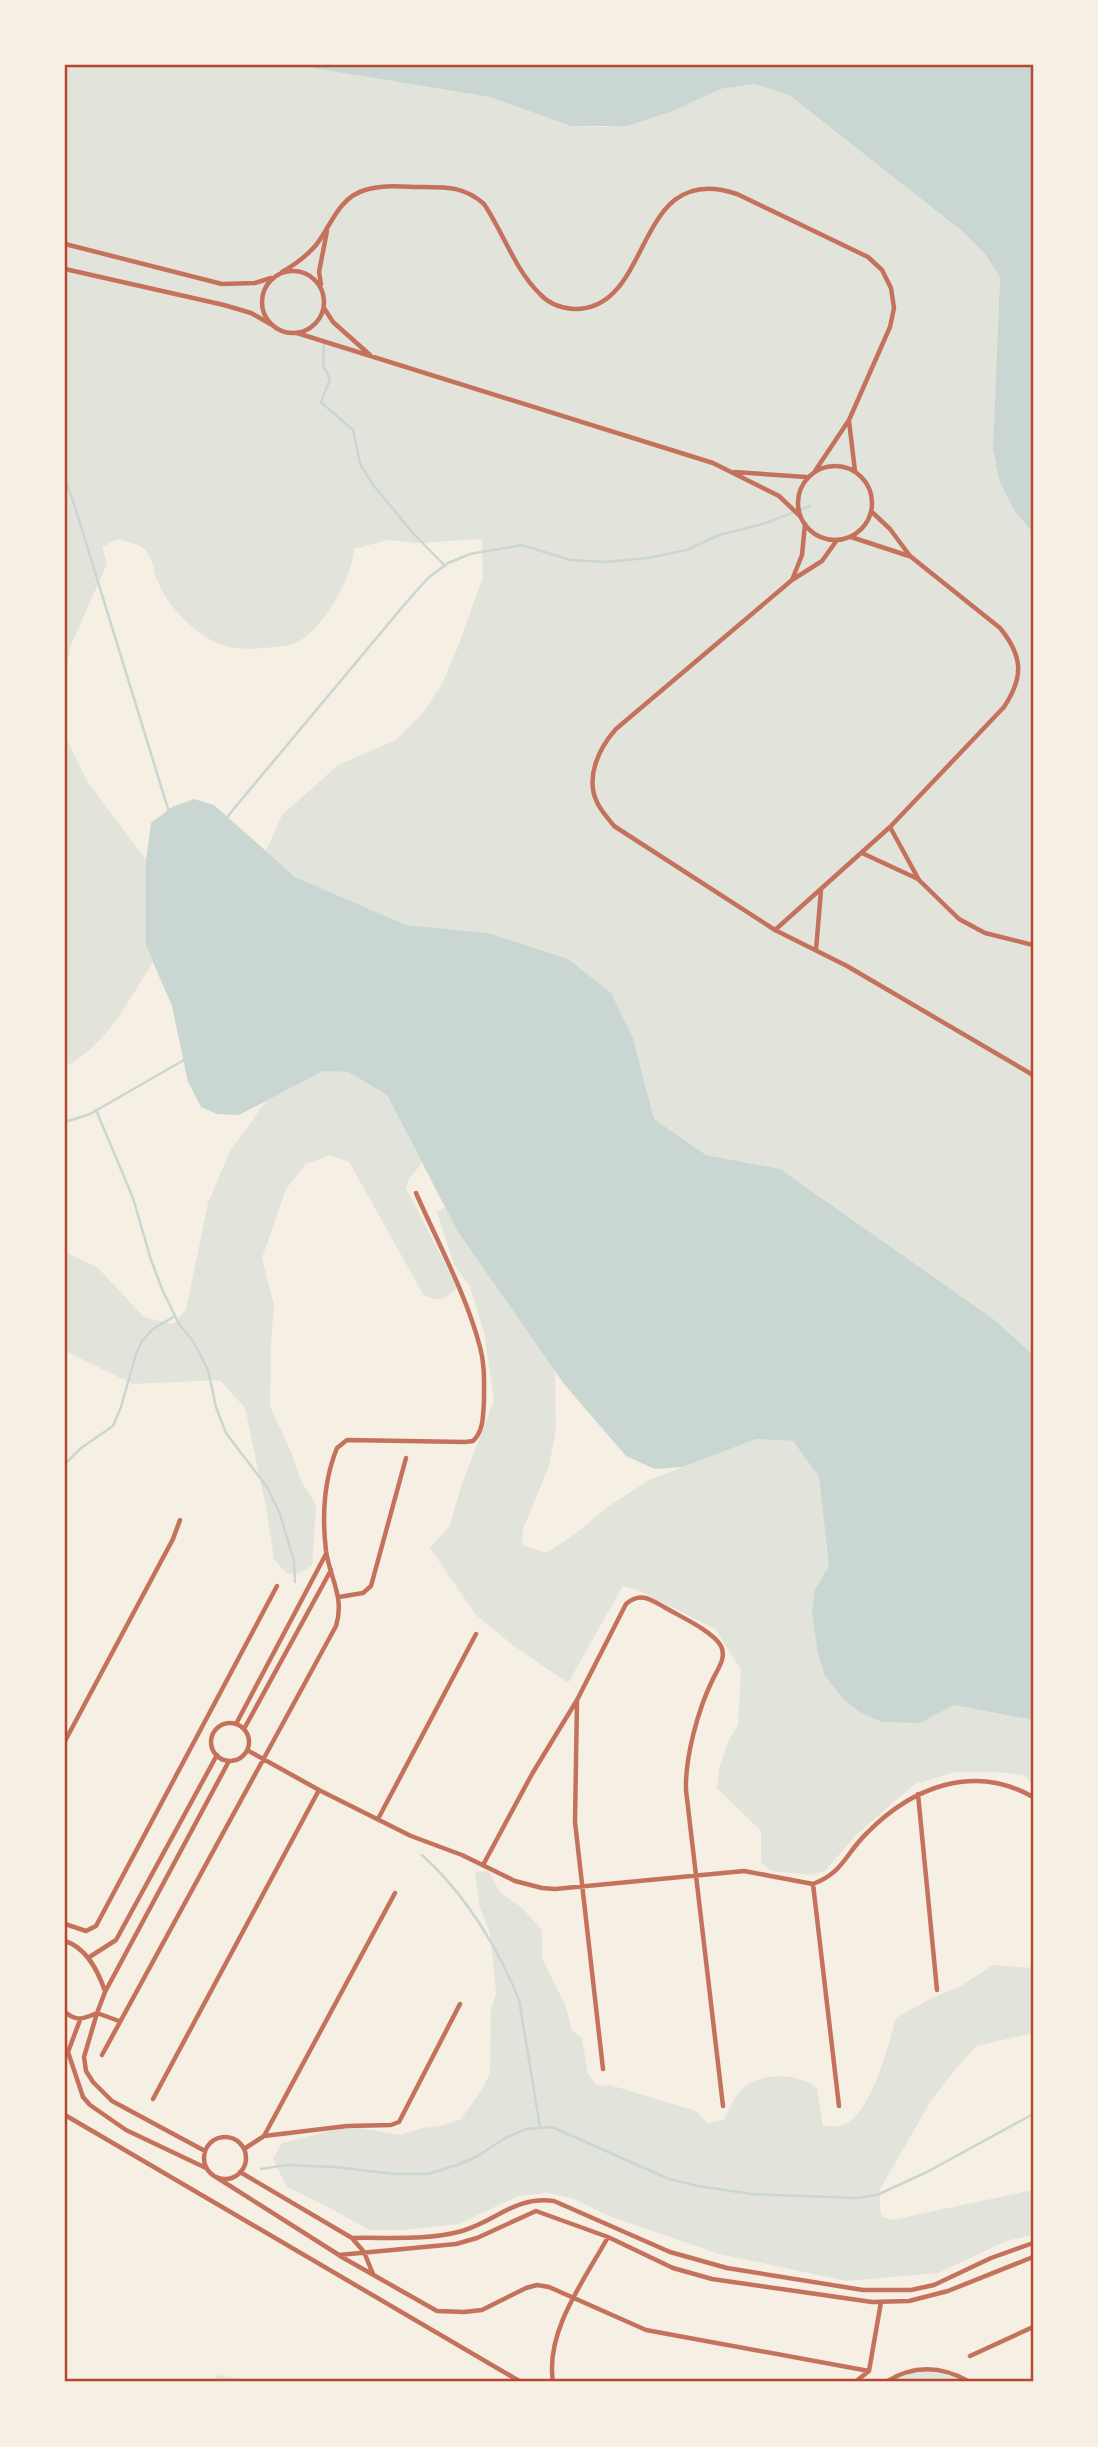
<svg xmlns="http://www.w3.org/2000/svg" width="1098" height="2447" viewBox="0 0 1098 2447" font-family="Helvetica,sans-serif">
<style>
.green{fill:#e2e4dc}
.water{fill:#c9d6d2}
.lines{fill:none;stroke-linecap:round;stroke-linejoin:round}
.stream{stroke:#c9d6d2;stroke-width:2.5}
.minor{stroke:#c5725c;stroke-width:4.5}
.neatline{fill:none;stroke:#b5482f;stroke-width:2.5}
</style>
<rect width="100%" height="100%" fill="#f6efe4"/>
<path class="green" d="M65,65H294L490,97L571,126L607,127L673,111L719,89L754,84L789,95L962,231L985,254L1000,277L993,449L999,480L1014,510L1033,533V1356L992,1318L780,1169L706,1155L654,1119L633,1038L488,933L406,925L295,877L266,851L282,815L338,765L396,740L422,714L442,684L457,649L483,577L482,539L416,543L388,540L354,549C352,579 323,629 296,643C290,646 281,646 275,647C249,650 225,651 203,635C185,623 166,602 158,582C153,570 153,558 143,548C137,543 126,542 118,539L102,547L107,564L71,645L65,676Z
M65,736L87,781L146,860V946L153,963C125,1004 110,1042 65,1067Z
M323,1071L348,1072L387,1095L422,1163L409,1179L406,1188L457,1287C447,1299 437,1304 423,1294L349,1162L330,1155L306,1164L286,1189L262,1258L274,1305L271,1343L270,1406L291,1452L300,1479L316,1505L312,1566L296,1574L286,1573L274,1559L266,1507L245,1408L220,1380L133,1384L65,1351V1252L97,1267L144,1317L173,1324L186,1310L208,1203L229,1153L266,1101Z
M445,1207L458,1232L555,1371L556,1430L549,1466L523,1529L522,1545L547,1553L579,1531L606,1508L649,1480L756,1439L793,1441L819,1477L829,1566L815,1589L818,1654L825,1676L843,1699L858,1711L904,1722L920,1723L954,1705L1033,1720V1785L1024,1775L996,1772H955L915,1784L857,1834L825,1871L811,1875L771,1871L761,1862V1831L717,1788L719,1769L727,1743L738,1725L741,1670L715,1629L640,1591L623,1586L568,1683L514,1646L476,1615L430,1548L449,1527L462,1484L494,1400L484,1332L470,1286L454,1265L437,1212Z
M489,1871L499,1891L521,1907L542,1930V1958L566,2007L572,2030L582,2038L588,2074L597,2086L610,2085L696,2111L707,2123L724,2120C729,2110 735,2095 744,2087C764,2072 799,2073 817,2088L823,2126C828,2126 835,2127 840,2126C871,2119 888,2045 896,2018L928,2000L961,1986L993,1965L1033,1968V2033L976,2046L960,2064L932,2099L880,2189V2208L882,2217L892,2220L1033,2190V2235L1006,2241L938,2273L847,2281L719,2254L609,2216L572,2198L547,2193L518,2196L459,2224L403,2230H369L330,2208L287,2187L273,2159L282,2143L349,2126L400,2135L422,2128L440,2126L461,2119L479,2094L490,2074L491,2010L496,1993L490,1933L480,1908L475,1872Z
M920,2370L971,2380L972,2382H877Z
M217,2375L264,2382H216Z"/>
<path class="water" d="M294,65H1033V533L1014,510L999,480L993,449L1000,277L985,254L962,231L789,95L754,84L720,89L673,111L627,126H571L490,97Z
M194,799L214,805L295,877L406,925L488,933L568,959L611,993L633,1038L654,1119L706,1155L780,1169L992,1318L1030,1352L1033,1356V1720L954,1705L920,1723L882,1722L858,1711L843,1699L825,1676L818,1654L812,1613L815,1589L829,1566L819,1477L793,1441L756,1439L683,1467L655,1469L626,1456L564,1384L458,1232L387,1095L348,1072L323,1071L239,1115L217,1114L201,1107L188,1082L172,1006L146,946V860L151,823L172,807Z"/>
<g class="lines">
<path class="stream" d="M65,67L69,65
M324,342L323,365L330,379L321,402L353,430L360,464L374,486L412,532L445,566
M65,479L74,504L169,812
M227,817L404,605L428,578L448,563L470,554L522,545L570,560L606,562L647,558L687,550L719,535L763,524L810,506
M96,1110L133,1198L151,1260L162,1289L179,1324L193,1341L208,1370L216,1407L226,1433L267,1487L280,1514L294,1561L295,1582
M65,1122L90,1114L184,1060
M65,1464L81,1448L113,1426L121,1407L136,1354L142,1341L153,1329L175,1316
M422,1855C466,1895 497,1946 519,2000L540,2127
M261,2169L287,2165L335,2167L394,2174H428L457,2165L476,2157L507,2137L526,2129L552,2127L669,2179L698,2186L752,2194L856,2198L877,2195L927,2172L1033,2114"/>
<path class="minor" d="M65,244L222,284L255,283L271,278
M65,269L224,305L251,313L272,325
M262 302a31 31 0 1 1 62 0a31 31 0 1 1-62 0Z
M282,272C296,264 306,257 316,245C331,226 338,198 365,190C383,184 405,187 424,187C448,187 465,187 484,204C503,232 515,270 540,294C548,303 561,308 573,309C655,312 632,158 737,194L868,257L882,270L891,288L894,308L890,327L849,420L815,471
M321,284L319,272L327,231
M324,308L333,322L370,355
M297,333L713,463L779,496L800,516
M849,421L855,471
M798 503a37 37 0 1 1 74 0a37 37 0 1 1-74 0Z
M734,472L806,477
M851,537L909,556
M837,540L822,561L792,580L616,729C599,748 585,777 597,802C600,810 608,818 614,826L775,930L847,966L1033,1075
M792,580L802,555L805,524
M890,827L919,880L959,919L985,933L1033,945
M862,853L918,879
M775,930L890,827L1004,707C1024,677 1023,656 1000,628L910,556L890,529L872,512
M816,950L821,890
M339,1597L363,1593L371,1586L406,1458
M577,1701L575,1822L603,2069
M211 1742a19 19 0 1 1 38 0a19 19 0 1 1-38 0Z
M236,1724L326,1554
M244,1729L331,1570
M65,1741L173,1539L180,1520
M247,1750L319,1790L411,1836L462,1855L515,1881L542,1888L555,1889L744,1871L813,1884C844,1872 845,1854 867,1833C912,1787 974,1763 1033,1797
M918,1794L937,1990
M378,1819L476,1634
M483,1865L532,1774L577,1700L626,1604C640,1592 650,1599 664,1607C679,1616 713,1631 721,1646C727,1658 717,1670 712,1681C698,1710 685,1757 686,1790L723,2106
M813,1884L839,2106
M65,1924L86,1931L96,1926L277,1586
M65,1941C87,1948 98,1971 105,1991
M88,1958L116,1940L217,1755
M65,2012C77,2022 83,2019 97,2013L105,1992L229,1761
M80,2020L68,2052L83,2097L90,2105L126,2130L206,2168
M119,2021L97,2013L84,2057L86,2071L93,2082L112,2101L205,2151
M102,2055L336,1626C345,1598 330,1578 326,1551C322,1517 324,1480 337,1448L347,1440L465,1442L473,1441C484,1431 483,1414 484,1401C484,1383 485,1365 480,1347C466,1294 438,1243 416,1193
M153,2099L319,1790
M65,2115L521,2382
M264,2136L347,2126L391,2125L399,2122L460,2004
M204 2158a21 21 0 1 1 42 0a21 21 0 1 1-42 0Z
M244,2149L264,2136L395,1893
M240,2172L352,2238L364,2252L373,2274
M216,2177L339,2255L456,2244L477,2238L536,2211L608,2237L673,2268L712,2279L872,2302L909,2301L948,2291L1033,2257
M352,2238C388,2237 426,2241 462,2231C497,2221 514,2196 554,2201L670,2252L727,2268L863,2290H911L934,2285L991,2258L1033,2243
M340,2256L437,2311L464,2312L482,2310L526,2288L537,2285L549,2287L646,2330L869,2371
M970,2356L1033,2327
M553,2382C545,2331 584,2281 608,2237
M855,2382L869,2371L881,2302
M886,2382C914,2364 942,2366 970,2382"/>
</g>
<rect width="1098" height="2447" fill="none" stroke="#f6efe4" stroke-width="133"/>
<rect x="66" y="66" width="966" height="2314" class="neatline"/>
</svg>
